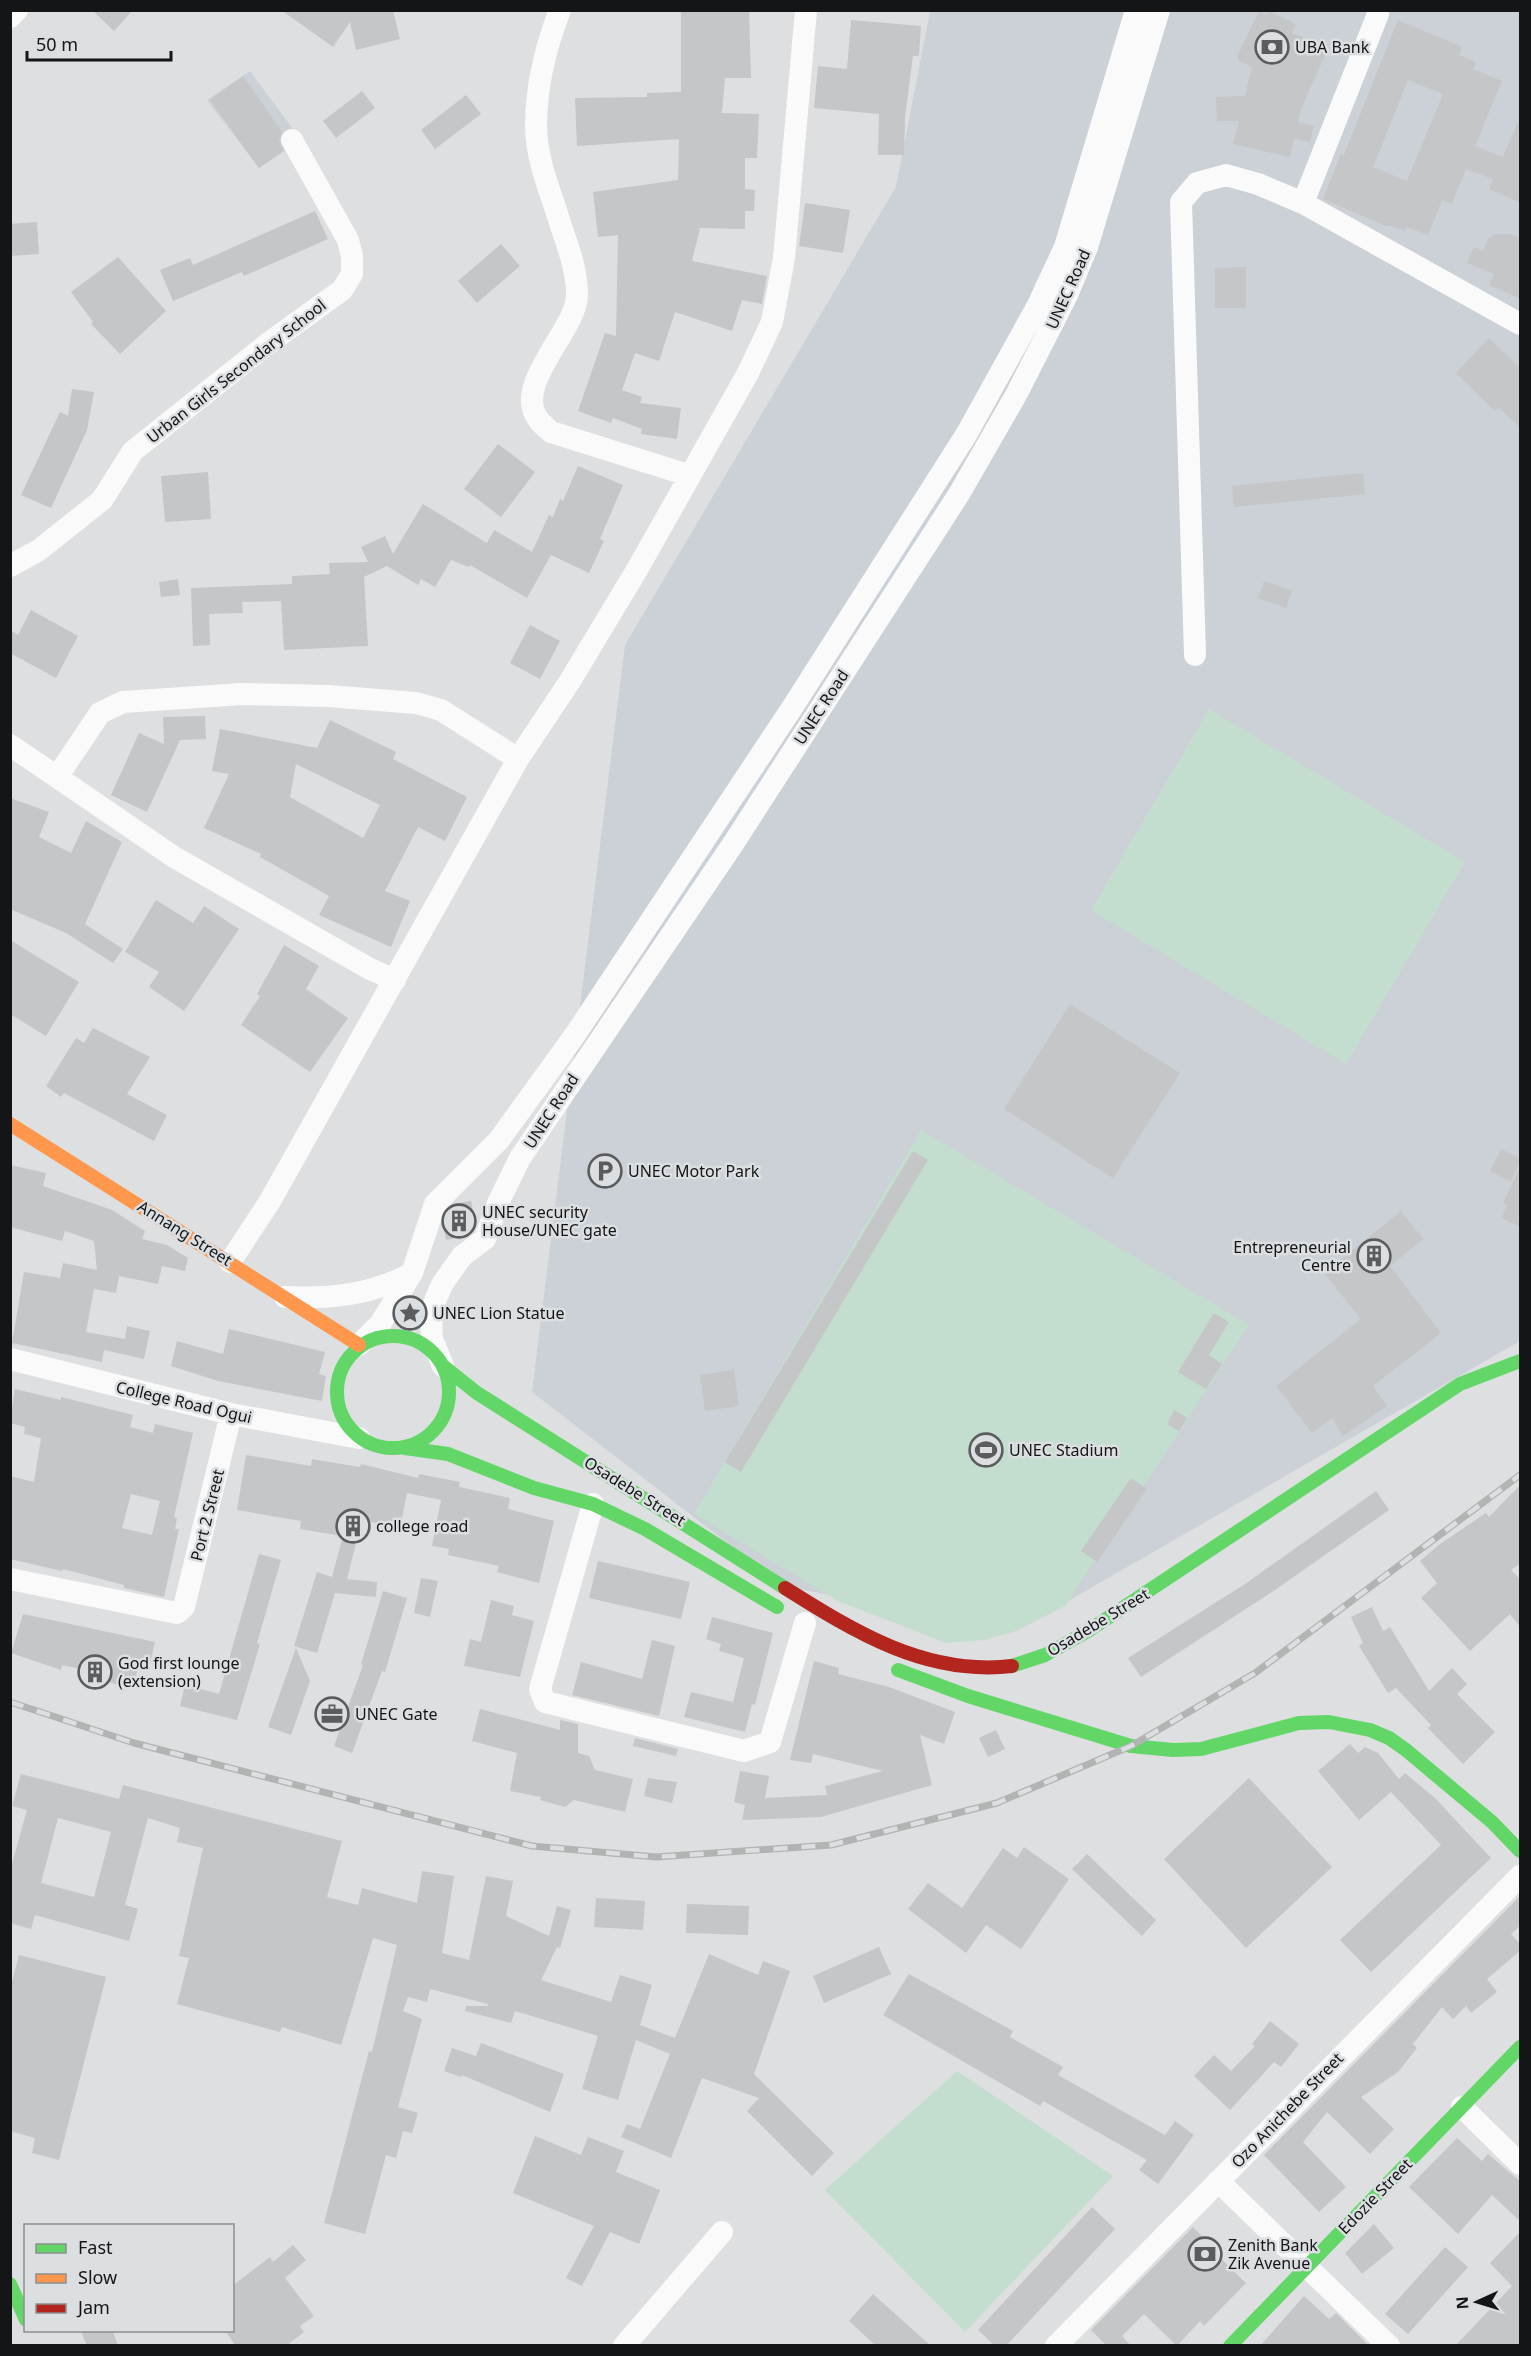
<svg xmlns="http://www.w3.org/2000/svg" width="1531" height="2356" viewBox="0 0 1531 2356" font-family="'Noto Sans',sans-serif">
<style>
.built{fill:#cbd1d6}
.green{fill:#c3dece}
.building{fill:#c4c6c7;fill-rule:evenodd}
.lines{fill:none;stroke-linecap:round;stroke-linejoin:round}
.street{stroke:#fafafa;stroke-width:22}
.fast{stroke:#63d668;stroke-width:14}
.slow{stroke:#ff974d;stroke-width:14}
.jam{stroke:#b3261e;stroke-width:14}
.rail-casing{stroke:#b2b3b3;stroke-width:7}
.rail{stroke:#dcdfe2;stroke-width:4.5;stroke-dasharray:14;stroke-linecap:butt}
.labels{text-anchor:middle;stroke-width:5;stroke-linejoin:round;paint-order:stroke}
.poi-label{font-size:16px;fill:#141516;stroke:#dcdfe2;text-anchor:start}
.street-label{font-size:16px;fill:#141516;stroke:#dcdfe2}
</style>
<rect width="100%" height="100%" fill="#dddfe1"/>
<path class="built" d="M930,11H1520V1341L1016,1631L783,1586L532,1392L625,645L896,187Z
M250,71L301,140L259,168L207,100Z"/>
<path class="green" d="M1209,709L1465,862L1346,1064L1091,910Z
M921,1130L1249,1325L1065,1606L1016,1631L984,1640L946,1643L838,1601L694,1514Z
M957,2071L1113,2176L965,2332L825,2190Z"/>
<path class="building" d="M92,10H133L114,31Z
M281,10H393L400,39L356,50L350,22L333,47Z
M681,10H749L751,78H725L722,113L759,114L757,158H745V189L755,190L754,211H745V229L700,228L692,261L767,276L762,304L742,300L732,331L675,312L659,361L635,353L622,390L642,397L640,403L681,408L677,439L641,434L642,429L613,418L611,423L578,411L605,333L616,336L618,235L598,237L593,192L678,180L679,139L577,146L575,98L647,97V93L681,92Z
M1259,11L1267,15L1269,11L1296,24L1292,33L1328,49L1302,106L1298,122L1314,126L1310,142L1294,139L1290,157L1233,144L1239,121H1217L1216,97L1245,96L1252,67L1238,60V55Z
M851,20L921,26L919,56H913L905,117L904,155H878L879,114L814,108L818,66L847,69Z
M1398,20L1462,47L1459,55L1476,62L1473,69L1502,81L1475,146L1503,157L1521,115V203L1489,189L1493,179L1466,169L1452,204L1442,200L1428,235L1407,227L1405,231L1389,225L1388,227L1323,199L1341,154L1344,155ZM1408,80L1443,94L1407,181L1373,167Z
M243,76L282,132L279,140L283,151L259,168L210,100Z
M362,91L375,108L336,138L323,121Z
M466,95L481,114L435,149L421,130Z
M805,203L850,210L843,253L799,246Z
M315,211L328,239L244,276L242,272L173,301L160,270L190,258L193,265Z
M37,222L39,254L10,256V224Z
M1496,234H1510L1521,239V299L1489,285L1494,274L1467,263L1474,247L1483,251L1488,239Z
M501,244L520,266L477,303L458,281Z
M118,257L166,311L120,354L91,324L93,322L71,292Z
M1246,267V308H1215V268Z
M1489,338L1521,369V428L1499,408L1495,411L1456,373Z
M72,389L94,392L87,430L51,508L21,495L60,412L68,416Z
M498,444L535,472L501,517L464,489Z
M578,466L623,485L600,539L604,541L589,573L551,555L527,598L470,565L469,567L451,560L435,587L421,579L418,585L387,566L364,577L368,646L284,650L281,601L242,602L243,613L209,614L210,645L193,646L191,588L292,584V576L330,574L329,563L368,562L361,547L385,536L393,554L423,504L487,543L494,530L532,552L549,515L553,517L560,499L563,501Z
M208,472L211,519L165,522L161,476Z
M1363,473L1365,494L1234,507L1232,486Z
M178,579L180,595L161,597L159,582Z
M1264,581L1292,591L1286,608L1258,598Z
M31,610L78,636L56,678L10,653V630L18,635Z
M530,625L560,641L540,679L510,663Z
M205,716L206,739L180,740L147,812L111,795L139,733L164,744L163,717Z
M330,720L396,752L393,759L467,797L445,841L418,827L385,891L410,901L391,947L319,915L329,896L260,857L261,854L204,828L229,774L212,771L220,729L317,748ZM296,764L380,805L363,838L290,797Z
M10,798L49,812L39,837L71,853L86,821L122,842L85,924L123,949L113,963L66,933L10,909Z
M156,900L193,923L204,906L239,929L184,1011L149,987L159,972L125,952Z
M10,940L79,982L46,1036L10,1014Z
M284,945L319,966L306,989L348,1018L310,1072L241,1025L260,996L257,994Z
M1070,1004L1180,1073L1113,1178L1004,1109Z
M93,1028L150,1057L127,1094L167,1115L154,1141L64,1093L61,1097L46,1086L76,1038L84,1043Z
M1501,1149L1521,1159L1511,1182L1490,1171Z
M913,1151L928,1160L741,1472L725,1462Z
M10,1165L46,1173L43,1186L112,1210L145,1231L142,1239L167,1245L188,1258L185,1271L162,1266L158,1284L119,1276L116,1293L94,1289L86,1332L125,1339L127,1326L150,1331L144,1359L104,1350L102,1362L12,1343L24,1272L60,1278L63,1263L97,1270L94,1241L65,1231L62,1241L10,1227Z
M1521,1165V1227L1502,1218L1507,1205L1503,1203Z
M471,1201L476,1224L474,1231L466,1236L446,1240L443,1224L447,1211L454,1204Z
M1401,1211L1423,1239L1390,1266L1441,1333L1373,1386L1387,1406L1343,1436L1332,1418L1312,1433L1276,1386L1361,1319L1324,1273Z
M1214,1313L1229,1322L1209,1355L1222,1364L1206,1389L1178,1372Z
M229,1329L325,1352L319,1374L326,1376L322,1401L218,1381L171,1366L177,1341L223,1354Z
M734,1370L739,1406L705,1411L700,1375Z
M15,1389L61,1400V1397L133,1415L130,1427L153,1433L155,1424L193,1433L174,1517L177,1518L175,1529H179L164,1597L124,1588V1585L63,1569L62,1571L10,1559V1476L34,1482L41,1438L24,1434L25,1427L10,1423ZM131,1494L160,1501L152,1535L122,1528Z
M1174,1410L1187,1418L1179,1431L1167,1424Z
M246,1455L311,1466L312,1459L360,1467L361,1464L418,1478L419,1474L460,1482L459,1487L510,1498L508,1509L554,1521L539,1583L497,1572L499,1566L448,1555L449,1549L432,1546L441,1500L407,1493L400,1528L362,1520L347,1579L377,1582L376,1597L335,1593L317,1653L294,1646L317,1572L332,1577L343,1536L300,1529L301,1521L237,1510Z
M1131,1478L1147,1489L1097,1562L1081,1551Z
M1521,1484V1563L1511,1570L1521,1580V1628L1510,1614L1470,1651L1421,1598L1437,1583L1420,1561L1440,1544L1486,1513L1489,1517Z
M1376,1491L1389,1510L1275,1590L1141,1677L1128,1658L1245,1584Z
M259,1554L281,1560L257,1643L260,1644L237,1720L180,1706L185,1685L219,1694Z
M598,1561L690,1582L681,1619L589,1598Z
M421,1578L438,1581L430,1617L414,1613Z
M383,1591L407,1598L385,1672L382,1671L352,1753L334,1746L363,1665L361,1664Z
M491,1600L514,1606L512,1615L534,1621L520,1677L464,1666L470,1639L481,1642Z
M1372,1607L1383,1631L1390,1627L1429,1691L1452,1668L1467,1684L1457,1694L1495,1732L1463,1764L1428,1728L1431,1725L1396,1688L1388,1693L1359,1646L1363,1643L1351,1617Z
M23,1614L155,1642L150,1665L140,1662L133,1685L122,1681L121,1686L86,1674V1670L62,1665L61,1670L11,1653Z
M712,1617L773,1633L755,1705L752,1704L745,1732L684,1717L691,1692L733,1702L744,1658L719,1651L721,1644L706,1639Z
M652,1640L675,1646L659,1716L572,1695L581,1662L642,1679Z
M296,1648L310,1681L291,1735L268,1727Z
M814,1661L839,1668L838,1674L889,1687L955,1712L944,1744L920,1735L932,1785L821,1817L742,1820L745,1805L734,1802L740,1771L769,1776L765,1798L827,1795L825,1786L883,1771L813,1754L811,1763L790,1760Z
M480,1709L560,1730V1720L578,1724V1753L589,1756L595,1770L633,1779L625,1812L574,1800L565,1807L540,1800L541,1797L510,1791L517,1753L472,1741Z
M996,1730L1005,1749L988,1757L979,1738Z
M635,1738L678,1749L676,1756L633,1746Z
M1350,1744L1358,1753L1365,1747L1378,1753L1399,1779L1405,1773L1435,1798L1491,1858L1371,1972L1340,1940L1441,1845L1391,1792L1359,1820L1318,1771Z
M21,1774L119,1799L123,1785L342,1841L327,1897L358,1905L362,1888L417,1903L422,1871L454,1876L442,1953L469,1960L486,1876L513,1881L506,1916L549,1936L557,1906L571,1910L560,1948L557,1947L541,1980L611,2002L620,1975L652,1985L640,2025L675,2038L709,1954L758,1975L763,1961L790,1971L754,2074L834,2153L812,2176L747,2111L759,2098L702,2078L671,2158L621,2137L627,2124L640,2129L670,2054L636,2040L618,2100L582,2089L598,2036L515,2011L511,2023L465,2011L466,2006H488V2004L430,1989L427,2002L408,1997L403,2011L422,2019L398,2107L418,2113L412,2133L403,2131L396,2158L386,2155L365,2234L324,2223L369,2051L372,2052L397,1945L373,1938L341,2045L282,2027L280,2032L177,2004L189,1958L179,1956L203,1848L177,1842L180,1828L148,1818L125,1905L138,1909L129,1941L35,1915L31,1929L10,1923V1871L27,1810L12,1806ZM58,1818L111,1832L94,1897L41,1883Z
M648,1778L677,1782L672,1803L644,1796Z
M1249,1778L1332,1867L1246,1948L1164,1859Z
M1024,1847L1069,1879L1021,1949L986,1925L966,1953L908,1909L928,1883L962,1908L1003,1848L1017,1858Z
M1087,1854L1156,1920L1142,1936L1072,1869Z
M1521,1895V1925L1511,1934L1521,1945V1950L1487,1979L1497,1992L1471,2013L1466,2006L1453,2019L1442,2007L1413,2044L1417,2048L1398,2072L1361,2097L1394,2129L1370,2154L1327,2112L1303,2142L1346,2187L1319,2212L1264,2155Z
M596,1898L645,1901L643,1930L594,1927Z
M687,1904L749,1906L748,1935L686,1933Z
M879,1947L891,1974L824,2003L813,1976Z
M19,1955L106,1977L59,2160L32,2153L35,2138L10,2131V1989Z
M909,1974L1013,2031L1010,2037L1063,2067L1058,2075L1165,2135L1175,2121L1194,2135L1158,2184L1139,2170L1147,2160L1043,2101L1040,2106L883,2015Z
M1270,2021L1299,2044L1281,2067L1274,2062L1230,2110L1194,2076L1214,2055L1231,2071L1255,2046L1252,2044Z
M481,2043L564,2074L550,2112L462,2075L461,2077L444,2071L452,2048L476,2056Z
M535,2136L581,2155L588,2137L624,2151L616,2172L660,2190L639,2244L610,2232L582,2286L566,2278L594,2226L513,2193Z
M1457,2138L1482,2161L1488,2154L1521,2182V2222L1492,2195L1458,2234L1409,2187Z
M1092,2207L1115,2229L1006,2346H995L978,2330Z
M1374,2224L1394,2248L1362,2274L1345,2253Z
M1193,2227L1204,2238L1203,2241L1246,2283L1204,2326L1200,2321L1177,2346L1144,2314L1122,2336L1131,2346H1107L1091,2330Z
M1521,2231V2346H1455L1512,2286L1490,2263Z
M293,2245L306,2260L285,2278L314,2316L300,2326L304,2332L286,2346H236L225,2331H232V2286L270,2257L273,2262Z
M1445,2247L1468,2267L1408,2334L1385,2314Z
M873,2294L931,2346H876L849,2321Z
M1304,2296L1329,2319L1336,2313L1369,2346H1260Z
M81,2331H113L118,2346H87Z"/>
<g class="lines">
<path class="street" d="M560,10C546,46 536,88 536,126C536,154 547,184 556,210C564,238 577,265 577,294C578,329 512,384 538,419C541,424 547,428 551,432L688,475
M10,17L17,10
M1303,203L1378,14
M10,566L39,550L102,500L133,451L266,345L342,290L352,274V256L348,240L292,140
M1195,655L1181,202L1197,183L1226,175L1258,184L1303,203L1520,324
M10,745L174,857L370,969L395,980
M57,777L100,713L123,702L242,694L328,696L416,703L441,710L518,759
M230,1262L270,1201L518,759L570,681L638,568L748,373L772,322L784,258L806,10
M285,1297C329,1299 373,1295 412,1273
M359,1345L380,1324L412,1273L435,1204L499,1140L575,1035L792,708L966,435L1038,305L1065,247L1136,10
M10,1359L231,1414L359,1438
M443,1366L432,1339L431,1315L436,1298L443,1283L462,1256L485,1239L498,1203L520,1158L733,844L959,494L1016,395L1067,295L1087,247L1159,10
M593,1504L540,1689L545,1702L744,1751L770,1742L805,1623
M10,1579L177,1613L184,1607L231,1414
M1462,2107L1520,2164
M1218,2181L1389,2346
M624,2346L722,2232
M1056,2346L1520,1876"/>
<path class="fast" d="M337 1392a56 56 0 1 1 112 0a56 56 0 1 1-112 0Z
M443,1366L477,1393L785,1588
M405,1448L448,1454L534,1488L593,1504L645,1529L777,1607
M1012,1666L1045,1655L1088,1631L1460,1384L1520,1361
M898,1670L968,1696L1131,1746L1173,1750L1201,1749L1299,1723L1329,1722L1370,1730L1389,1738L1406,1750L1492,1822L1520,1851
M10,2284L26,2320
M1230,2346L1520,2047"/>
<path class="slow" d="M10,1124L359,1345"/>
<path class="jam" d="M785,1588C855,1632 926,1676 1012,1666"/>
<defs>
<path id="rail" d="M10,1702L134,1743L532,1846L656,1857L831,1845L997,1803L1131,1746L1255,1673L1520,1475"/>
</defs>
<use href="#rail" class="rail-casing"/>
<use href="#rail" class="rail"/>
</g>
<defs>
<symbol id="bank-ring" viewBox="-11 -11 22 22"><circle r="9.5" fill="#dcdfe2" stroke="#5a5c5d" stroke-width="1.5"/><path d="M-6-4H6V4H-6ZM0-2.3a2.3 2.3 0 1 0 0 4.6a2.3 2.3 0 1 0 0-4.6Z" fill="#5a5c5d"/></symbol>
<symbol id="parking-ring" viewBox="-11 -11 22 22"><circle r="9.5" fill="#dcdfe2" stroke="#5a5c5d" stroke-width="1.5"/><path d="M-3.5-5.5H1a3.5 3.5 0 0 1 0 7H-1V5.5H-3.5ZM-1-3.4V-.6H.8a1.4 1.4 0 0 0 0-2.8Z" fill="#5a5c5d"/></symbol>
<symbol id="building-ring" viewBox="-11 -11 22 22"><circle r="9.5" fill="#dcdfe2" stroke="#5a5c5d" stroke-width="1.5"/><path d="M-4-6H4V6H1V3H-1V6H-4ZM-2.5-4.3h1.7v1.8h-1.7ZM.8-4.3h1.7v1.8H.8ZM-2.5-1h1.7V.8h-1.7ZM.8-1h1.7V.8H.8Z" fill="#5a5c5d"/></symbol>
<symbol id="sight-ring" viewBox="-11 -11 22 22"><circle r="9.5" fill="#dcdfe2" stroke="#5a5c5d" stroke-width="1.5"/><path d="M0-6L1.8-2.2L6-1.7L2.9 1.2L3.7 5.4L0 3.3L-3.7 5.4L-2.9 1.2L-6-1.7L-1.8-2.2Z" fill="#5a5c5d"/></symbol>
<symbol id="stadium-ring" viewBox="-11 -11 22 22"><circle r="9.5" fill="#dcdfe2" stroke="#5a5c5d" stroke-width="1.5"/><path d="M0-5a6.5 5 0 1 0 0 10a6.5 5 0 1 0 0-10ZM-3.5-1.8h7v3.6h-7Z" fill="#5a5c5d"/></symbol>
<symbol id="office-ring" viewBox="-11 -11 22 22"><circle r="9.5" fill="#dcdfe2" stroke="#5a5c5d" stroke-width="1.5"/><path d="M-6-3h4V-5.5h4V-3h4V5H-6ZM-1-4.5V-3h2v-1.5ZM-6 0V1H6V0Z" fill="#5a5c5d"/></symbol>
</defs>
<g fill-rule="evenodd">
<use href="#bank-ring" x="1253" y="28" width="38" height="38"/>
<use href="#parking-ring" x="586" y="1152" width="38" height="38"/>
<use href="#building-ring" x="440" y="1202" width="38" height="38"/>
<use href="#building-ring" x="1355" y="1237" width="38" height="38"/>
<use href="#sight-ring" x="391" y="1294" width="38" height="38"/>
<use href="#stadium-ring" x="967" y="1431" width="38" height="38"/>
<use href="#building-ring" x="334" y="1507" width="38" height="38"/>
<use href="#building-ring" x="76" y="1653" width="38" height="38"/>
<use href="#office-ring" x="313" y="1695" width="38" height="38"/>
<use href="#bank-ring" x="1186" y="2235" width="38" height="38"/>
</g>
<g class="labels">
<g class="poi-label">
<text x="1295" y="53">UBA Bank</text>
<text x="628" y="1177">UNEC Motor Park</text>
<text x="482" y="1218">UNEC security<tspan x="482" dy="18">House/UNEC gate</tspan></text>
<text x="1351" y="1253" text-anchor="end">Entrepreneurial<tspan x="1351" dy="18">Centre</tspan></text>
<text x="433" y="1319">UNEC Lion Statue</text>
<text x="1009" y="1456">UNEC Stadium</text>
<text x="376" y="1532">college road</text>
<text x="118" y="1669">God first lounge<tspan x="118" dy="18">(extension)</tspan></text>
<text x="355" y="1720">UNEC Gate</text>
<text x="1228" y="2251">Zenith Bank<tspan x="1228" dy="18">Zik Avenue</tspan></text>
</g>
<g class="street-label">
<text transform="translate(1068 289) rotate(-66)" y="6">UNEC Road</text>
<text transform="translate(236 371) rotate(-38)" y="6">Urban Girls Secondary School</text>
<text transform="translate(821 707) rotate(-57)" y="6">UNEC Road</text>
<text transform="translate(551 1111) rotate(-57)" y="6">UNEC Road</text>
<text transform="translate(185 1233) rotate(32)" y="6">Annang Street</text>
<text transform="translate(184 1402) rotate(13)" y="6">College Road Ogui</text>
<text transform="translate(635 1491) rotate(32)" y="6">Osadebe Street</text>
<text transform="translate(207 1515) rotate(-76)" y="6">Port 2 Street</text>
<text transform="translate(1098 1622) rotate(-31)" y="6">Osadebe Street</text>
<text transform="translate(1287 2110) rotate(-46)" y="6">Ozo Anichebe Street</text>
<text transform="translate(1375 2196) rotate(-46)" y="6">Edozie Street</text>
</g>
</g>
<rect width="1531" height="2356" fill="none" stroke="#141516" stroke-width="24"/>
<rect x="24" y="2224" width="210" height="108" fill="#dcdfe2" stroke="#8c8e90" stroke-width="1.5"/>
<rect x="36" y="2244" width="30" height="9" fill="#63d668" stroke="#8c8e90" stroke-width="1.5"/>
<text x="78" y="2254" font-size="18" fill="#141516">Fast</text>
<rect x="36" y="2274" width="30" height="9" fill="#ff974d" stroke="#8c8e90" stroke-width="1.5"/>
<text x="78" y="2284" font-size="18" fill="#141516">Slow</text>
<rect x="36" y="2304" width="30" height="9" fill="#b3261e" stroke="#8c8e90" stroke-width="1.5"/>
<text x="78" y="2314" font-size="18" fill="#141516">Jam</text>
<g transform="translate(1477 2302) rotate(266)" stroke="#dcdfe2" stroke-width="4.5" paint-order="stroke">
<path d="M0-4.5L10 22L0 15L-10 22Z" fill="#141516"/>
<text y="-9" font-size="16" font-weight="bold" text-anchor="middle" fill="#141516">N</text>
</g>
<path d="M27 51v9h144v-9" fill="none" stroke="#141516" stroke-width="3"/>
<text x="36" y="51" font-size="18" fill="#141516" stroke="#dcdfe2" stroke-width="4.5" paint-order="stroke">50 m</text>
</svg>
